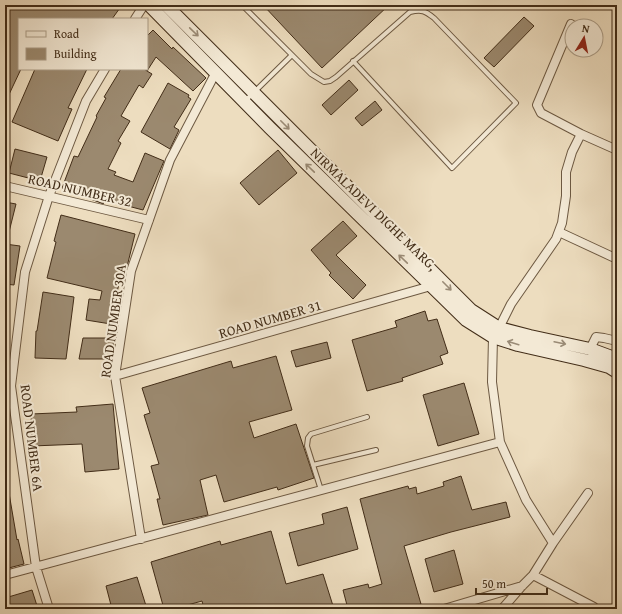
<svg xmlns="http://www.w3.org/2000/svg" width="622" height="614" viewBox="0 0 622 614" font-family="'Gentium Book Plus',serif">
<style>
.building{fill:#9b896f;stroke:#422d18}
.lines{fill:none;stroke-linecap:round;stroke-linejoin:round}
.service-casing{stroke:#6d5942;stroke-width:6}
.minor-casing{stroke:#6d5942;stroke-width:10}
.secondary-casing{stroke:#422d18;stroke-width:14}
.service{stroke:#f3e9d5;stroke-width:4}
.minor{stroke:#f3e9d5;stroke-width:8}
.secondary{stroke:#f3e9d5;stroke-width:12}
.oneway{stroke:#9a8b76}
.labels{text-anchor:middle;stroke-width:4;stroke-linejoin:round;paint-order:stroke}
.street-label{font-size:14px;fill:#422d18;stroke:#f3e9d5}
</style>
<rect width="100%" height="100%" fill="#edddbf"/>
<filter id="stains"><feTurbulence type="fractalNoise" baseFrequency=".005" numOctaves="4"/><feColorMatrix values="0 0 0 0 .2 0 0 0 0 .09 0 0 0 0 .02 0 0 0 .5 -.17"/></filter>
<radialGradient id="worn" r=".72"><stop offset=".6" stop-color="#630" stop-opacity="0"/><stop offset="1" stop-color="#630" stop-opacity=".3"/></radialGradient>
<path class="building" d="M5,5H122L112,19H19V69H21L5,103Z
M263,5H389L322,68Z
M524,17L534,26L494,67L484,58Z
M153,30L172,49L173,47L206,78L193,91L156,57L147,71L152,74L143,88L139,85L121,116L130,121L118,141L121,143L108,169L116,172L114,175L133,182L145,153L164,161L143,210L105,200L103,204L101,203L62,188L74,156L78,157L97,117L96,116L106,98L104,97L121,69H144L147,71V36Z
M35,69H87L68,108L72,109L58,141L12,122Z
M349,80L358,90L331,115L322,105Z
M168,83L189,95L188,97L191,99L174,127L179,130L170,149L141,132Z
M375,101L382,110L362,126L355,118Z
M15,149L47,157L40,181L9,173Z
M278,150L297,173L259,205L240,183Z
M5,202L16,204L8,236L5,235Z
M61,215L135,234L125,275L121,274L115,302L121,303L117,325L86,320L89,299L100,300L102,291L47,278L56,242L54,241Z
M343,221L357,236L336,255L366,285L353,299L329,275L331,273L311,250Z
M5,244L20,246L14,285L5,284Z
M43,292L74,297L66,359L35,358L36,331H37Z
M425,311L428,321L437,319L448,353L440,356L443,364L402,378L403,381L367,391L352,340L397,327L395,321Z
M83,338H114L112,359H79Z
M327,342L331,358L296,367L291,351Z
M276,356L292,410L249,422L254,438L296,424L314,478L278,490L277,487L224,502L216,475L200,480L208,515L163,525L157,499H160L151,466L159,464L144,415L150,413L142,388L231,361L233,368Z
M464,383L479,434L438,446L423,395Z
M113,404L119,469L85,472L82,444L32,446L31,414L77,412L76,407Z
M461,476L472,510L506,502L510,517L451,532L404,546L421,604L404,609H348L343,590L368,584L369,588L382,584L360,499L408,486L409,489L416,487L417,494L444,486L443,482Z
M5,493H9L17,540L18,539L24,564L5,569Z
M347,507L358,549L298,566L289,533L324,524L322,514Z
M271,531L286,584L323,574L334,609H204L202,601L173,609H164L151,562L220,541L221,545Z
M454,550L463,584L434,592L425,559Z
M137,577L147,609H112L106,586Z
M32,590L38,609H5V598Z"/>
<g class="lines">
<defs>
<path id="service" d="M242,5L311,74L324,82L330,81L336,77L410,12C422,9 425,11 434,18L516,103L452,168L353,61
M245,101L292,55
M313,465L376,450
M321,490L307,446L308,438L311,434L367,417"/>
<path id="minor" d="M135,19L144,5
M571,24L537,105L541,113L581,134L617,150
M5,186L149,220
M559,232L617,259
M590,349L596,337L604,338L617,341
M115,376L431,286
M141,539L115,376L131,271L170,160L215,74
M553,543L588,493
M5,575L500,442
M533,575L594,607V609
M49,609L36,567L11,386L25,272L49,196L86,101L105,69
M444,609L522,586
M502,609L522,586L533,575L553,543L526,500L500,442L492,382L493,337L499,328L511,304L556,239L562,223L566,196V172L572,152L581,134"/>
<path id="secondary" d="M149,5L270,128L466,320L493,337L518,345L584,360L609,367L617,372
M166,5L471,310L499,328L530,336L590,349L617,359"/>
</defs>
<use href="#service" class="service-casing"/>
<use href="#minor" class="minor-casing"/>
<use href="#secondary" class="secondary-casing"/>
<use href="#service" class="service"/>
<use href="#minor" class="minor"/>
<use href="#secondary" class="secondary"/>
</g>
<defs><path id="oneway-shaft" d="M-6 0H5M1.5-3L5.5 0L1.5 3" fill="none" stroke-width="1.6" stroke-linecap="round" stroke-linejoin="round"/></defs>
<g class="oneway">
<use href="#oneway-shaft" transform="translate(194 32) rotate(44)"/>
<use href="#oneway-shaft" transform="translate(285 125) rotate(45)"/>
<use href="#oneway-shaft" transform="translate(310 168) rotate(-136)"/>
<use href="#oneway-shaft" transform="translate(403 259) rotate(-136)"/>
<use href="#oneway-shaft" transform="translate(447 286) rotate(45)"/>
<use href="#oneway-shaft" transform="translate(513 343) rotate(-163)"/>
<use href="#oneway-shaft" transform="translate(560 343) rotate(12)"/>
</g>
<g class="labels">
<g class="street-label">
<text transform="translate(80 190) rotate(13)" y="5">ROAD NUMBER 32</text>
<text transform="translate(374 209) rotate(44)" y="5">NIRMALADEVI DIGHE MARG,</text>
<text transform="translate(270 319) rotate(-16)" y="5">ROAD NUMBER 31</text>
<text transform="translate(113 321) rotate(-82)" y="5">ROAD NUMBER 30A</text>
<text transform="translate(32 438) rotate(83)" y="5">ROAD NUMBER 6A</text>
</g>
</g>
<rect width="622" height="614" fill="none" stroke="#edddbf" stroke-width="20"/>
<rect x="6" y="6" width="610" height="602" fill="none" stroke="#422d18" stroke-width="2"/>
<rect x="10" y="10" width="602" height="594" fill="none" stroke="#422d18"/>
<rect x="18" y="18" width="130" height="52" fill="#f3e9d5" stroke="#ac9e89"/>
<rect x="26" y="31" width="20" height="6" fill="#f3e9d5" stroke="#ac9e89"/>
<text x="54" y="38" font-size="12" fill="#422d18">Road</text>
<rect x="26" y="48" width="20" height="12" fill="#9b896f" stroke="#ac9e89"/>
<text x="54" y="58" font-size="12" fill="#422d18">Building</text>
<g transform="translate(584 38) rotate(10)"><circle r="19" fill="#f3e9d5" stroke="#ac9e89"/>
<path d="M0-3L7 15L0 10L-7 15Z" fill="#8f2418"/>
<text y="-6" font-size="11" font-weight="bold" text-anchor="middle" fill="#422d18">N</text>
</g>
<path d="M476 588v6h71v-6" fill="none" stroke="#422d18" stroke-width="2"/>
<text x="482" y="588" font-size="12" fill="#422d18" stroke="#f3e9d5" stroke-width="3" paint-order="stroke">50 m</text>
<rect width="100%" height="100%" filter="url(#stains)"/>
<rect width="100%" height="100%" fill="url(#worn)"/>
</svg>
